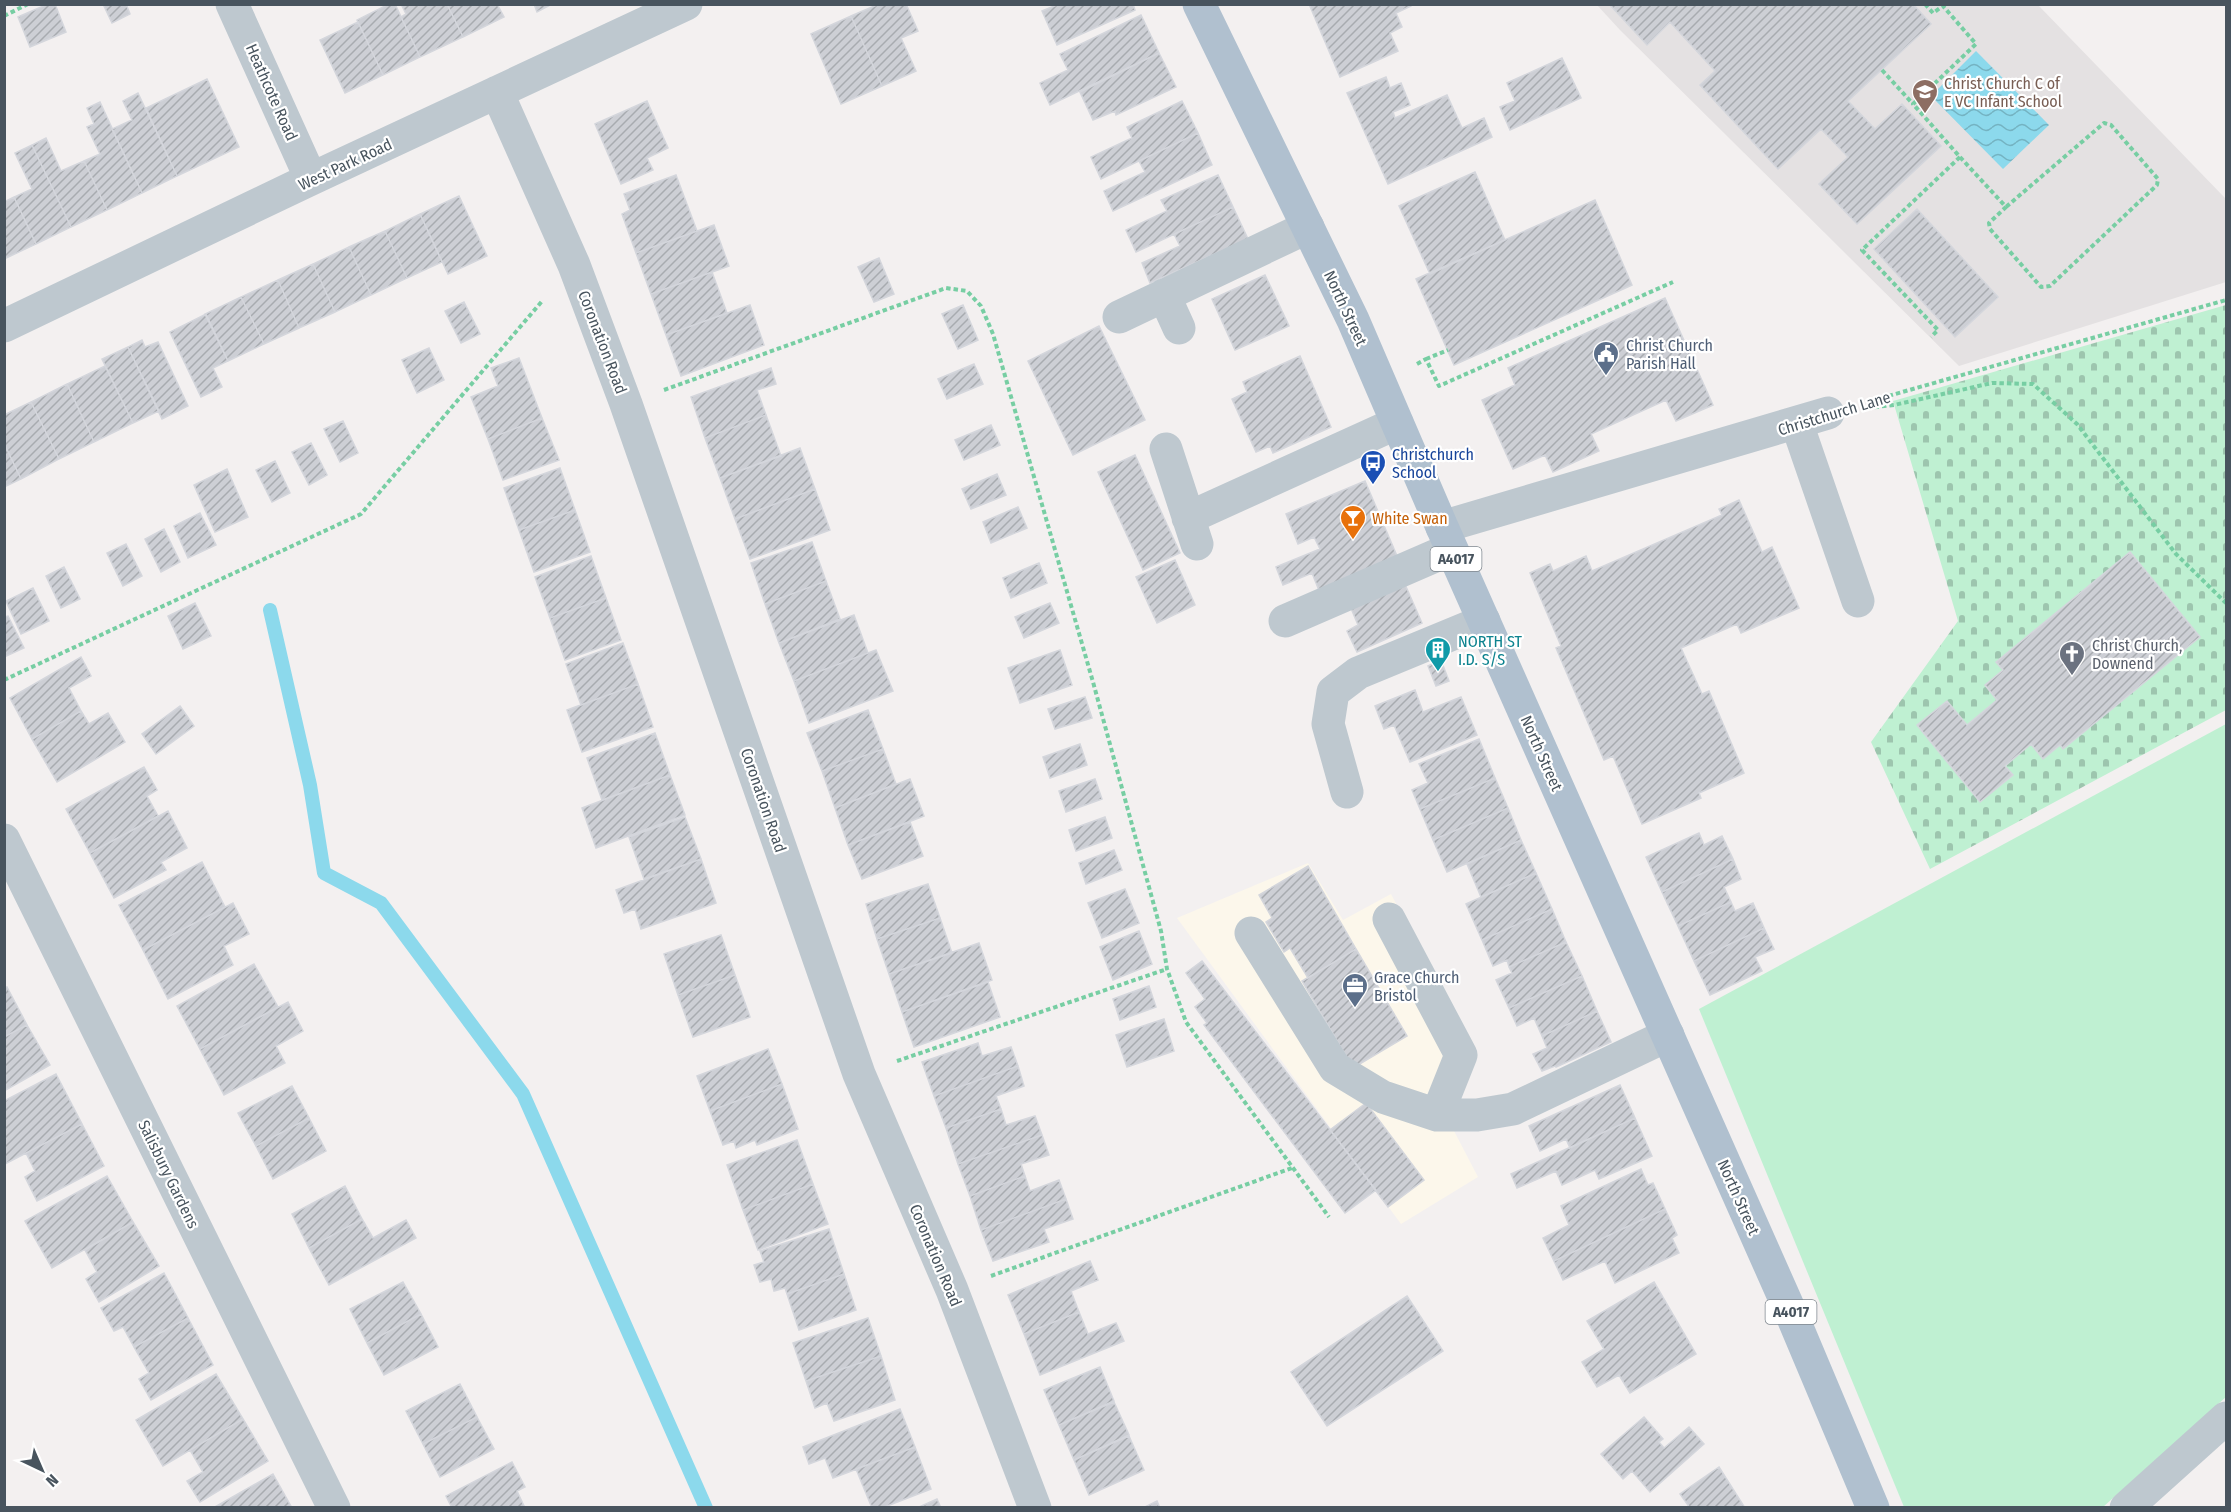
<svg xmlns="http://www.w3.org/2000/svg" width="2231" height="1512" viewBox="0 0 2231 1512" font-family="'Fira Sans Condensed',sans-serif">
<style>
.commercial{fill:#fcf7eb}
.education{fill:#e4e1e2}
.cemetery{fill:url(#cemetery-stones)}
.park{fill:#bff0d2}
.water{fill:url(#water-waves)}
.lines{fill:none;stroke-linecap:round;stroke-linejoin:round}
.stream{stroke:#8cd9ec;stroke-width:14}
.building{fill:url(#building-hatch);stroke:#d4d6dc;stroke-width:1.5}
.path{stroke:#77cea3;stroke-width:4;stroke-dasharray:4.5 3;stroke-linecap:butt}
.minor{stroke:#bec8cf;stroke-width:33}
.major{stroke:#b0c0cf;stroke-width:33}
.labels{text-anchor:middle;stroke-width:4.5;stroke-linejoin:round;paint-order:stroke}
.shield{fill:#fff;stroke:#7f878e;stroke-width:1.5}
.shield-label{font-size:15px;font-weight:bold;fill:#48545e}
.education-label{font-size:16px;fill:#785e54;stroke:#fff;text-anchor:start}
.street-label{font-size:16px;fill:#48545e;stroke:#fff}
.service-label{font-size:16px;fill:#4e5e75;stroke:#fff;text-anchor:start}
.transit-label{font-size:16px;fill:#164399;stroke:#fff;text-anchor:start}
.food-label{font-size:16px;fill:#c56008;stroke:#fff;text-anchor:start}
.culture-label{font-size:16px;fill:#0d838f;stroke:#fff;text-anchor:start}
.worship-label{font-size:16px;fill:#5b616d;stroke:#fff;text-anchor:start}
</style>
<defs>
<pattern id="cemetery-stones" width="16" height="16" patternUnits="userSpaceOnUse" patternTransform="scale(1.5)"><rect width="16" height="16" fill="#bff0d2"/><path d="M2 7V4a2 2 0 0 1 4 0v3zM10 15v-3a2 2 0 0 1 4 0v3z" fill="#9dc5ae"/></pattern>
<pattern id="water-waves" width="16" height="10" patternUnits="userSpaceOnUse" patternTransform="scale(1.5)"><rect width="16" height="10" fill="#8cd9ec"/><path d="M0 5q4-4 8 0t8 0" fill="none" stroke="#74b3c2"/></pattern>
<pattern id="building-hatch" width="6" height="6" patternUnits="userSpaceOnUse" patternTransform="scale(1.5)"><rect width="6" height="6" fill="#cdcfd5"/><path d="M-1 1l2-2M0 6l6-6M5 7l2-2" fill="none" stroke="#a8abb0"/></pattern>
</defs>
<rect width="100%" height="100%" fill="#f3f0f0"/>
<path class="commercial" d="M1308,863L1343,920L1391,894L1477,1058L1458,1101L1453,1129L1478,1177L1401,1224L1177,918Z"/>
<path class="education" d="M1597,5H2038L2226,199V282L1959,366L1620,30Z"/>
<path class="cemetery" d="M2226,305V710L1930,869L1871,742L1958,621L1893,401Z"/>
<path class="park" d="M2226,724V1397L2103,1507H1904L1699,1009Z"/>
<path class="water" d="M1976,51L2049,125L2003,169L1931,96Z"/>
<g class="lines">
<path class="stream" d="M270,610L310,785L324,873L381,903L523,1094L706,1508"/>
</g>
<path class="building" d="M48,4H55L66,32L30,47L18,17Z
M103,4H126L130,14L112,23Z
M389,4H395L420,57L383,75L357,20Z
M401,4H447L463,37L420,57L401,17L406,14Z
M447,4H497L504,17L463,37Z
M534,4H552L537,12Z
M879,4H906L918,31L901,38L916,71L882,86L851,16Z
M1133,4L1135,10L1057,45L1042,11L1059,4Z
M1309,4H1411V6L1396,13L1402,27L1390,33L1398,51L1340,77Z
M1609,4H1913L1931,24L1848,101L1875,129L1902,104L1941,146L1857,224L1819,184L1848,157L1821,129L1778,169L1700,85L1715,71L1670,22L1647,45Z
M1141,15L1159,53L1050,105L1040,83L1068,70L1060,54Z
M851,16L882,86L841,104L811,34Z
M358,22L383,75L345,93L320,40Z
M1159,53L1176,87L1116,115L1115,111L1093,120L1080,92Z
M1562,58L1581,98L1510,130L1500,107L1515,101L1507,83Z
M1386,77L1390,88L1401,83L1410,105L1393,112L1395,118L1447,95L1462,128L1484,118L1492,137L1388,184L1347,93Z
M207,79L239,147L177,176L146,108Z
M138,93L177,176L142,193L112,129L132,120L123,101Z
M647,101L668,148L647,158L653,170L621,184L595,124Z
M1182,101L1198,133L1101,179L1091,157L1132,138L1127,127Z
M100,102L142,193L107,210L84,161L100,154L87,127L94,124L87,108Z
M1198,133L1212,165L1113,211L1104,191L1145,172L1139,161Z
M46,138L61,171L84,161L107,210L71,227L32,145Z
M32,145L71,227L36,244L14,197L32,189L15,153Z
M1475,172L1505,240L1430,274L1399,206Z
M676,175L697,231L636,253L622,214L630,210L624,194Z
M1218,175L1233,207L1136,252L1126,230L1167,211L1161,200Z
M459,196L487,256L448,274L420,214Z
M14,197L36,244L4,259V202Z
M1595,200L1632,285L1454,365L1416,279Z
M1233,207L1248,239L1150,283L1142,263L1180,246L1174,234Z
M1917,209L1998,297L1955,337L1874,249Z
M420,214L442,262L407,278L385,231Z
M714,225L729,266L651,294L636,253Z
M385,231L407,278L371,295L349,247Z
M349,247L371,295L335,312L313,264Z
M879,258L894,294L874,302L858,267Z
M313,264L335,312L299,328L278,280Z
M712,272L727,313L666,335L651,294Z
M1265,275L1289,326L1235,350L1212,299Z
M278,280L299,328L264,344L241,297Z
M241,297L264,344L228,361L205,314Z
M1665,298L1713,405L1676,421L1666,400L1591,434L1599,451L1553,472L1545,455L1513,469L1482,400L1515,385L1508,368Z
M464,302L480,334L461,343L445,311Z
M750,305L764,345L681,376L666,335Z
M963,305L978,340L958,349L942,314Z
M206,314L228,361L213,368L222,387L201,397L170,332Z
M1099,326L1145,420L1073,455L1028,361Z
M142,340L145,347L158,342L188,406L162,419L128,347Z
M128,347L159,411L133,423L102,359Z
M429,348L444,380L417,393L402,360Z
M1300,356L1331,427L1273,453L1270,446L1256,452L1232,399L1247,392L1243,382Z
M519,358L542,418L488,439L471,397L498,386L491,368Z
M974,364L983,384L947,399L938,379Z
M105,366L133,423L94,442L67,384Z
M771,368L776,384L757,390L766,415L705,438L691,397Z
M67,384L94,442L59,459L31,402Z
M31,402L59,459L21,479L4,443V415Z
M766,415L781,456L720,478L705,438Z
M542,418L559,460L503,480L488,439Z
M343,421L358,453L340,462L324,429Z
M991,425L1000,445L964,460L955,440Z
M4,443L21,479L4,487Z
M311,443L327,475L309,485L292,452Z
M800,448L815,489L735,519L720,478Z
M1135,455L1180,553L1143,570L1098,472Z
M275,461L290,493L272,502L256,470Z
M560,468L575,510L519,530L504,488Z
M227,469L248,517L215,532L194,485Z
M997,474L1006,495L971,509L962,489Z
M1365,481L1397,556L1320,593L1312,573L1283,585L1276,567L1320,549L1314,537L1298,544L1286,514Z
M815,489L830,530L750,559L735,519Z
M1739,500L1762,552L1772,547L1799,608L1741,633L1737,624L1681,648L1702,694L1709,691L1744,773L1699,793L1701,798L1642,824L1613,756L1604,760L1556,648L1561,646L1530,573L1550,564L1553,571L1586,556L1592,571L1722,515L1719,509Z
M1018,507L1027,528L991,543L983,522Z
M575,510L590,552L534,572L519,530Z
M200,513L216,545L188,558L174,526Z
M164,529L180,562L161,572L145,539Z
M812,542L826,581L765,604L751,563Z
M126,544L142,576L123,586L107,553Z
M2130,552L2200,637L2063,749L2060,745L2043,759L2031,744L2005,766L2013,775L1980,802L1917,725L1947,701L1967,725L1997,700L1985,685L2003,670L1996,662Z
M591,556L606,598L550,618L535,577Z
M1175,560L1195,605L1157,623L1136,577Z
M1039,563L1047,583L1011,598L1003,578Z
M64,567L80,599L61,608L46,576Z
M826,581L840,619L779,643L765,604Z
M1404,582L1422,623L1357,652L1347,631L1358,625L1350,606Z
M33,588L49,621L21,634L6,601Z
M606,598L621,640L565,660L550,618Z
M195,603L211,636L183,649L168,616Z
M1050,603L1059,623L1024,638L1015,617Z
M854,615L868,653L794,681L779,643Z
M8,616L24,648L4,657V617Z
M623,643L638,684L581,705L566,664Z
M876,650L893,691L809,723L794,681Z
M1060,650L1072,685L1020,703L1008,668Z
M81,657L91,676L69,688L81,711L32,739L10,698Z
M1441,660L1449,681L1436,686L1428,666Z
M638,684L653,727L582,752L567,710Z
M1415,690L1423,712L1461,697L1477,735L1410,762L1394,725L1384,729L1375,706Z
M1085,697L1092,718L1055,729L1048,709Z
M180,706L194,726L156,754L142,734Z
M868,710L883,749L822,771L807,733Z
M81,711L89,724L108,713L125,742L57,782L32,739Z
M655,733L670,775L602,800L587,758Z
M1479,739L1495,778L1420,809L1412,790L1428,783L1419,764Z
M1080,744L1087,765L1050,778L1043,757Z
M883,749L896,784L835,808L822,771Z
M144,767L157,790L147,796L158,816L90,853L66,809Z
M670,775L685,815L596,848L582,808Z
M1495,778L1508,808L1433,840L1420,809Z
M910,779L924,816L848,845L835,808Z
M1095,779L1102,799L1066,812L1059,791Z
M1508,808L1521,840L1447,872L1433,840Z
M168,811L187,848L161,862L166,870L114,898L90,853Z
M685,817L701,859L644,879L629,837Z
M1105,817L1112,838L1076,851L1069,830Z
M910,822L923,856L862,879L848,845Z
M1699,833L1704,845L1722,836L1733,859L1662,892L1646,857Z
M1521,840L1536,873L1481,897L1467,864Z
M1114,850L1122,870L1086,884L1079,863Z
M701,859L716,903L641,929L635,909L624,913L616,890Z
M1733,859L1741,879L1724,887L1731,902L1678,926L1662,892Z
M202,862L225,907L143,950L119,905Z
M1308,866L1356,949L1308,978L1290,948L1284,952L1266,922L1272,918L1259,895Z
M1536,873L1552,909L1482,940L1466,904Z
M928,884L940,918L877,939L866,904Z
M1125,889L1139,923L1102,938L1088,903Z
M1731,902L1735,911L1753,903L1764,928L1694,961L1678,926Z
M233,903L249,934L224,946L233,965L168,999L143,950Z
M1552,909L1566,942L1509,967L1507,960L1493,966L1482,940Z
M940,918L952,953L889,974L877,939Z
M1764,928L1774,949L1755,957L1762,971L1710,995L1694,961Z
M1139,931L1152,964L1113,980L1100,947Z
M721,935L735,975L678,995L664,954Z
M1566,942L1582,976L1509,1008L1496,980L1512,973L1509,967Z
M979,943L992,980L902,1012L889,974Z
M1356,949L1407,1036L1353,1068L1302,981Z
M1202,961L1376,1190L1345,1213L1204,1025L1207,1023L1195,1007L1205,999L1186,973Z
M254,964L278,1007L200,1049L177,1006Z
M735,975L750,1017L693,1037L678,995Z
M1582,976L1597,1011L1542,1036L1534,1018L1517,1026L1509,1008Z
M988,982L1000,1017L914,1047L902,1012Z
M1149,986L1156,1007L1120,1020L1113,999Z
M7,987L27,1025L4,1037V988Z
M288,1002L303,1031L276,1046L285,1063L224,1095L200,1049Z
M1597,1011L1611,1042L1556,1067L1555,1066L1542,1071L1533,1054L1547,1048L1542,1036Z
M1164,1019L1174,1051L1127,1067L1116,1035Z
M27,1025L50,1065L4,1091V1037Z
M978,1043L982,1056L1011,1047L1018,1066L934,1096L922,1062Z
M768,1049L782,1084L710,1111L697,1076Z
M1018,1066L1024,1086L996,1096L1001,1109L946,1128L934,1096Z
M56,1074L82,1124L5,1164L4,1101Z
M782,1084L798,1129L757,1145L755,1140L736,1148L734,1141L723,1145L710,1111Z
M1620,1085L1635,1118L1570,1148L1566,1139L1540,1151L1529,1126Z
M292,1086L309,1118L256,1146L238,1113Z
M1366,1103L1424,1180L1388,1207L1330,1130Z
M1001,1109L1006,1125L1035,1116L1042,1135L958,1164L946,1128Z
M309,1118L326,1151L273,1179L256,1146Z
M1635,1118L1652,1156L1599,1179L1595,1170L1562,1185L1556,1171L1517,1188L1511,1174Z
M82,1124L104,1166L37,1201L25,1177L35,1171L26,1153Z
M1042,1135L1049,1155L1021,1164L1025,1176L970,1196L958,1164Z
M797,1140L813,1184L743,1210L727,1165Z
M1641,1169L1648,1185L1653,1183L1665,1209L1554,1261L1543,1238L1569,1225L1561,1206Z
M107,1176L133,1222L52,1268L25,1221Z
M1025,1176L1030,1191L1059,1180L1066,1199L981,1230L970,1196Z
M813,1184L828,1224L758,1250L743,1210Z
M345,1186L362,1219L309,1248L292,1214Z
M1066,1199L1073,1219L1044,1229L1049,1242L993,1261L981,1230Z
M1665,1209L1677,1235L1672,1238L1679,1253L1615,1283L1605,1261L1563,1280L1554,1261Z
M362,1219L373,1238L406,1220L416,1238L329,1285L309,1248Z
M133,1222L159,1266L99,1302L86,1279L97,1272L85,1250Z
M829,1229L844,1274L787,1294L785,1288L774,1291L771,1279L760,1282L754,1265L764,1262L760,1251Z
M1090,1261L1098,1280L1071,1291L1079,1312L1024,1334L1008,1295Z
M164,1273L188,1318L134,1347L123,1327L114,1331L101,1308Z
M844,1274L856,1310L799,1330L787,1294Z
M403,1282L421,1314L367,1343L350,1309Z
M1654,1282L1696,1354L1630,1393L1619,1375L1597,1387L1582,1362L1604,1349L1587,1321Z
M1407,1296L1443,1351L1327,1426L1291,1372Z
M1079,1312L1088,1334L1116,1323L1124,1341L1040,1375L1024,1334Z
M421,1314L438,1347L384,1375L367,1343Z
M188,1318L213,1365L151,1400L139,1379L149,1373L134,1347Z
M868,1318L881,1356L806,1381L793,1343Z
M881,1356L895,1400L834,1421L827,1403L815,1408L806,1381Z
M1100,1367L1114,1401L1059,1425L1044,1390Z
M216,1374L243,1419L163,1466L136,1420Z
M460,1384L477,1417L423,1444L406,1411Z
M1114,1402L1129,1435L1074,1460L1059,1425Z
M900,1409L915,1447L833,1478L825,1458L809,1464L803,1447Z
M477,1417L494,1449L440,1477L423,1444Z
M1644,1417L1663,1439L1659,1442L1664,1448L1689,1427L1704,1444L1650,1492L1632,1471L1623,1479L1601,1454Z
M243,1419L268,1461L200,1502L187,1481L203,1472L190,1450Z
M1129,1436L1144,1470L1089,1495L1074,1460Z
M915,1447L931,1489L882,1508H872L856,1469Z
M512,1462L525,1487L517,1491L525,1508H452L446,1496Z
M1719,1467L1745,1508H1690L1680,1494Z
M273,1474L292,1508H213Z
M937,1499L941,1508H917Z
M1157,1501L1160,1508H1143Z"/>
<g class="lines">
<path class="path" d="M1925,4L1933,13L1943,6L1976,44L1913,104L1960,157L1862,250L1938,330L1931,337
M4,16L28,4
M1882,70L1913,104
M1960,157L2006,207L1989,223L1990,229L2041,287L2050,286L2157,185L2158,179L2111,125L2104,123L2006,207
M1426,359L1448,350
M1417,364L1426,359L1439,386L1673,282
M664,390L946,288L967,291L981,306L993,334L1093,682L1161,931L1167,969L1186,1022L1329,1217
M1867,402L2226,300
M1867,408L1894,405L1992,383L2033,384L2077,424L2176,554L2226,603
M4,680L361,514L543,300
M897,1061L1167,969
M991,1276L1292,1168"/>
<path class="minor" d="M232,4L311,179
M497,92L574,265L626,404L859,1074L952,1290L1035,1508
M1164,295L1179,328
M1119,317L1308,227
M4,326L311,179L686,4
M1797,424L1858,601
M1166,449L1197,544
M1188,518L1397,423
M1442,527L1828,413
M1285,621L1451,549
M1347,792L1328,724L1333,692L1358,673L1484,621
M4,840L334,1508
M1389,919L1461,1055L1437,1115
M1251,933L1335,1068L1383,1097L1437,1115H1477L1513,1109L1668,1035
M2126,1508L2226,1418"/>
<path class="major" d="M1199,4L1353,320L1442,527L1791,1313L1873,1508"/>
</g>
<defs>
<symbol id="school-pin" viewBox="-11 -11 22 30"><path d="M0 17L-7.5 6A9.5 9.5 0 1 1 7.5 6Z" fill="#8d6e63" stroke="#fff"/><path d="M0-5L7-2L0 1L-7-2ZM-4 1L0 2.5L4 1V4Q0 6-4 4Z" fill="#fff"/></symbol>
<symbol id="civic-pin" viewBox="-11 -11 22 30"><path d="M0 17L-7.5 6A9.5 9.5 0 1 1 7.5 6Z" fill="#5c6f8a" stroke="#fff"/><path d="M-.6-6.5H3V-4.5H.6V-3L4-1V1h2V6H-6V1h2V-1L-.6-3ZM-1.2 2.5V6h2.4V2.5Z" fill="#fff"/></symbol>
<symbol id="bus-pin" viewBox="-11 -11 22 30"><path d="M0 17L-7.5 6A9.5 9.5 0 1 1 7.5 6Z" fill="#1a4fb4" stroke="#fff"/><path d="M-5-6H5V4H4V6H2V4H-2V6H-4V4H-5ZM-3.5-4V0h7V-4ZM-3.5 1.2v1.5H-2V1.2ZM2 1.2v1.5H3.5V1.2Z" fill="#fff"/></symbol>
<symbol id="bar-pin" viewBox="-11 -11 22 30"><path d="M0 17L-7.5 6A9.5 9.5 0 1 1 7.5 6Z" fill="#e8710a" stroke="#fff"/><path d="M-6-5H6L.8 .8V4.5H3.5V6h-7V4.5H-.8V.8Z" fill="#fff"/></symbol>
<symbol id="building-pin" viewBox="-11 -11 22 30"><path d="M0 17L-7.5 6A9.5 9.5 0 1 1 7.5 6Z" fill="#0f9aa8" stroke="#fff"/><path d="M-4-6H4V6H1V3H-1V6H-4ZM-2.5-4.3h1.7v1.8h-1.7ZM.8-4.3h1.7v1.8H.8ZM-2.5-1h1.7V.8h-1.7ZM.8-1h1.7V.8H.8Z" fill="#fff"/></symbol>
<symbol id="church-pin" viewBox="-11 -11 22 30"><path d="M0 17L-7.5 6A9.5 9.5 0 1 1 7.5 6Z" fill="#6b7280" stroke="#fff"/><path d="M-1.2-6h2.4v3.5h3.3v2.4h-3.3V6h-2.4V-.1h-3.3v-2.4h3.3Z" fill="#fff"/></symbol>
<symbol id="office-pin" viewBox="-11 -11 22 30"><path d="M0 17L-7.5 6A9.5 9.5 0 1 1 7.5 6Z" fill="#5c6f8a" stroke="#fff"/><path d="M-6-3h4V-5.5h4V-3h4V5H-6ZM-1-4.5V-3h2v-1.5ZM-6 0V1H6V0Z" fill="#fff"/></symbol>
</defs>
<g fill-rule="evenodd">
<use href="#school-pin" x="1910" y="77" width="30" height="40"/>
<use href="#civic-pin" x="1591" y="339" width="30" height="40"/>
<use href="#bus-pin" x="1358" y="448" width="30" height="40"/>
<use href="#bar-pin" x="1338" y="503" width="30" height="40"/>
<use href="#building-pin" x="1423" y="635" width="30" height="40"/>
<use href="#church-pin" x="2057" y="639" width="30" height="40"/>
<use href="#office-pin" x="1340" y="971" width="30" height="40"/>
</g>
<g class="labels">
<g class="shield">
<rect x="1430.5" y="547" width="51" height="24" rx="4.5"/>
<rect x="1765.5" y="1300" width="51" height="24" rx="4.5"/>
</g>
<g class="shield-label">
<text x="1456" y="564">A4017</text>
<text x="1791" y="1317">A4017</text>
</g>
<g class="education-label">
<text x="1944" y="89">Christ Church C of<tspan x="1944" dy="18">E VC Infant School</tspan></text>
</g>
<g class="street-label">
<text transform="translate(272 92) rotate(66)" y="6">Heathcote Road</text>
<text transform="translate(345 164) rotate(-25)" y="6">West Park Road</text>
<text transform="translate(1346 308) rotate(65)" y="6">North Street</text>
<text transform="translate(603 342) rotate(69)" y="6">Coronation Road</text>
<text transform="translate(1834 413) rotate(-17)" y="6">Christchurch Lane</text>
<text transform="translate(1542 753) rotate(66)" y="6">North Street</text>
<text transform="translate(764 800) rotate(71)" y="6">Coronation Road</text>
<text transform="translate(169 1174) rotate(64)" y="6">Salisbury Gardens</text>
<text transform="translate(1739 1197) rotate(66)" y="6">North Street</text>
<text transform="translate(936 1255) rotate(67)" y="6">Coronation Road</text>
</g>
<g class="service-label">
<text x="1626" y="351">Christ Church<tspan x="1626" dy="18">Parish Hall</tspan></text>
<text x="1374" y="983">Grace Church<tspan x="1374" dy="18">Bristol</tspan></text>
</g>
<g class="transit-label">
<text x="1392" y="460">Christchurch<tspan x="1392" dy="18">School</tspan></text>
</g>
<g class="food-label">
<text x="1372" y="524">White Swan</text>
</g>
<g class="culture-label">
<text x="1458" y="647">NORTH ST<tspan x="1458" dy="18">I.D. S/S</tspan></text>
</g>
<g class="worship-label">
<text x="2092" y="651">Christ Church,<tspan x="2092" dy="18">Downend</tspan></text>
</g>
</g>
<rect width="2231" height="1512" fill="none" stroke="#48545e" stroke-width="12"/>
<g transform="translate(42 1470) rotate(136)" stroke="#ffffff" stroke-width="4.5" paint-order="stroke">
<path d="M0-4.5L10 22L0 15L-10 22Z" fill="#48545e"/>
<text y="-9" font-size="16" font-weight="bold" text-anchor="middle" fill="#48545e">N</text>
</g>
</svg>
